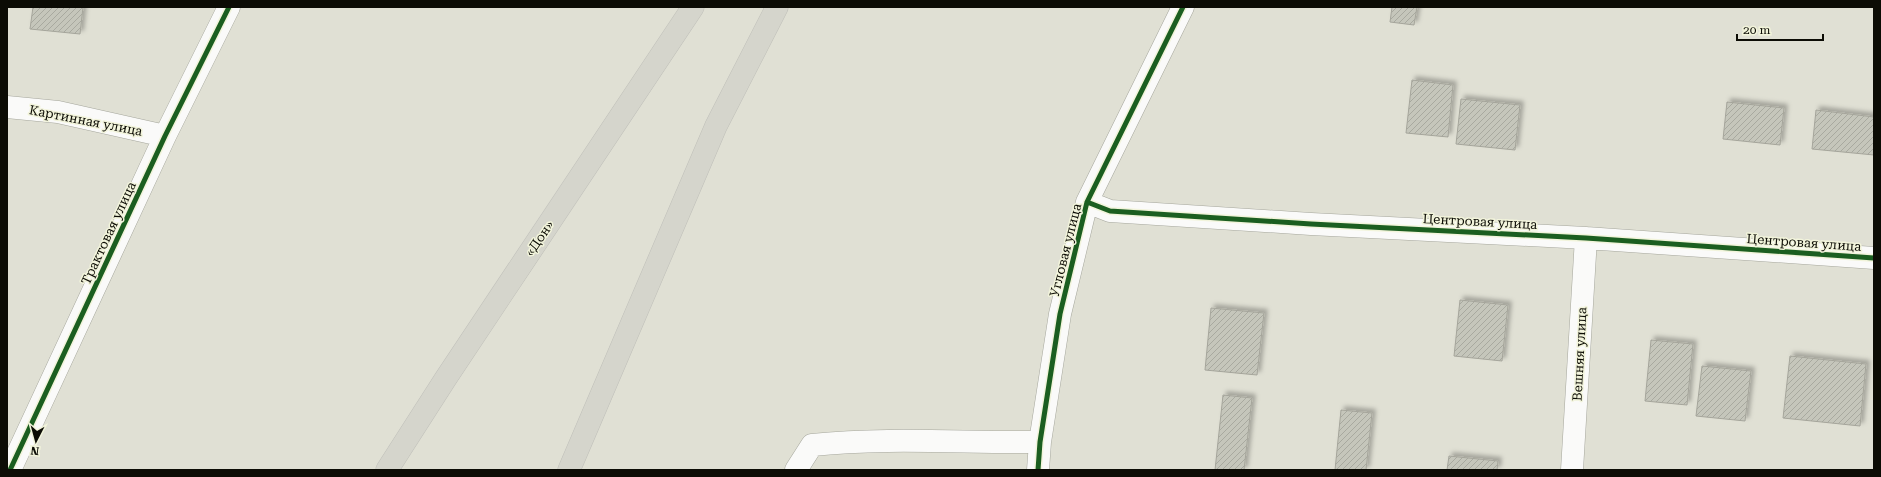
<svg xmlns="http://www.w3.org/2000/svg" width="1881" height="477" viewBox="0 0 1881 477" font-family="'Roboto Serif',serif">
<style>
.building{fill:url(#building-hatch);stroke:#a5a59b;filter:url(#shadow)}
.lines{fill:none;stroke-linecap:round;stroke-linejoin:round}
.minor-casing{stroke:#a5a69c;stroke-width:23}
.trunk-casing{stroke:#bfbfb9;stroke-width:23}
.minor{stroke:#fafaf9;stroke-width:22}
.trunk{stroke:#d5d5cc;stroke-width:22}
.cycleway-casing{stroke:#f2f4db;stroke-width:8}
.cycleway{stroke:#1b5e20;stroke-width:5}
.labels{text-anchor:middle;stroke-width:3;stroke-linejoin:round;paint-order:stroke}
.street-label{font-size:13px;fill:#0c0c05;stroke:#f2f4db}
</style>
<defs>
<pattern id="building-hatch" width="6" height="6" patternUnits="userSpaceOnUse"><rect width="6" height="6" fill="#c5c6bb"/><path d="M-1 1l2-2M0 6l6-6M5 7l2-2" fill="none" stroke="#a8a99f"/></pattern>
<filter id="shadow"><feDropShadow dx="3.5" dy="-3.5" stdDeviation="2" flood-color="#0004"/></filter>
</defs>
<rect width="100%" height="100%" fill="#e0e0d4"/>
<path class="building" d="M33,7H83L80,34L30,29Z
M1392,7H1417L1414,25L1390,22Z
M1412,80L1453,85L1448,137L1406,133Z
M1461,99L1520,105L1515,150L1456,144Z
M1727,102L1784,108L1780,145L1723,139Z
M1816,110L1874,117V155L1812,149Z
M1460,300L1508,305L1502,361L1454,356Z
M1211,308L1264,313L1257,375L1205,370Z
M1651,340L1693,344L1687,405L1645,401Z
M1790,356L1866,364L1860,426L1783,418Z
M1702,366L1751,371L1745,421L1696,416Z
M1223,395L1252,398L1244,470H1215Z
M1341,410L1372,413L1366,470H1335Z
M1449,456L1498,461L1497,470H1447Z"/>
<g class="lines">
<defs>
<path id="minor" d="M7,107L58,112L165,136
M1087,202L1110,211L1311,224L1586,238L1874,258
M10,470L165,136L229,7
M796,470L812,445C888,437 964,443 1040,442
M1038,470L1040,442L1060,314L1087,202L1183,7
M1572,470L1586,238"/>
<path id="trunk" d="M387,470L446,378L693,7
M569,470L716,126L777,7"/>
</defs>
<use href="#minor" class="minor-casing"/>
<use href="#trunk" class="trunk-casing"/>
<use href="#minor" class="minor"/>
<use href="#trunk" class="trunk"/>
<defs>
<path id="cycleway" d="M1087,202L1110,211L1311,224L1586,238L1874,258
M10,470L165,136L229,7
M1038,470L1040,442L1060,314L1087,202L1183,7"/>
</defs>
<use href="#cycleway" class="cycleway-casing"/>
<use href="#cycleway" class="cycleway"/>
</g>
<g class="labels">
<g class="street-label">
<text transform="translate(86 120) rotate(11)" y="5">Картинная улица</text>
<text transform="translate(1480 221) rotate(3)" y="5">Центровая улица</text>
<text transform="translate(108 233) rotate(-65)" y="5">Трактовая улица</text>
<text transform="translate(539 238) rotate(-56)" y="5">«Дон»</text>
<text transform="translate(1804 242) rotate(4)" y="5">Центровая улица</text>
<text transform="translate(1065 250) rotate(-76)" y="5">Угловая улица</text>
<text transform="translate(1579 354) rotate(-87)" y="5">Вешняя улица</text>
</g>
</g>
<rect width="1881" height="477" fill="none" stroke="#0c0c05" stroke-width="16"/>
<g transform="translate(36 441) rotate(186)" stroke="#f2f4db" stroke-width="3" paint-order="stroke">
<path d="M0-3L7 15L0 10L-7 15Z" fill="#0c0c05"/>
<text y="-6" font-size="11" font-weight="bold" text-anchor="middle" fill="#0c0c05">N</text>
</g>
<path d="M1737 34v6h86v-6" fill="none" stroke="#0c0c05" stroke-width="2"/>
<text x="1743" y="34" font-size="12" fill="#0c0c05" stroke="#f2f4db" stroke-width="3" paint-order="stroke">20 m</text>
</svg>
